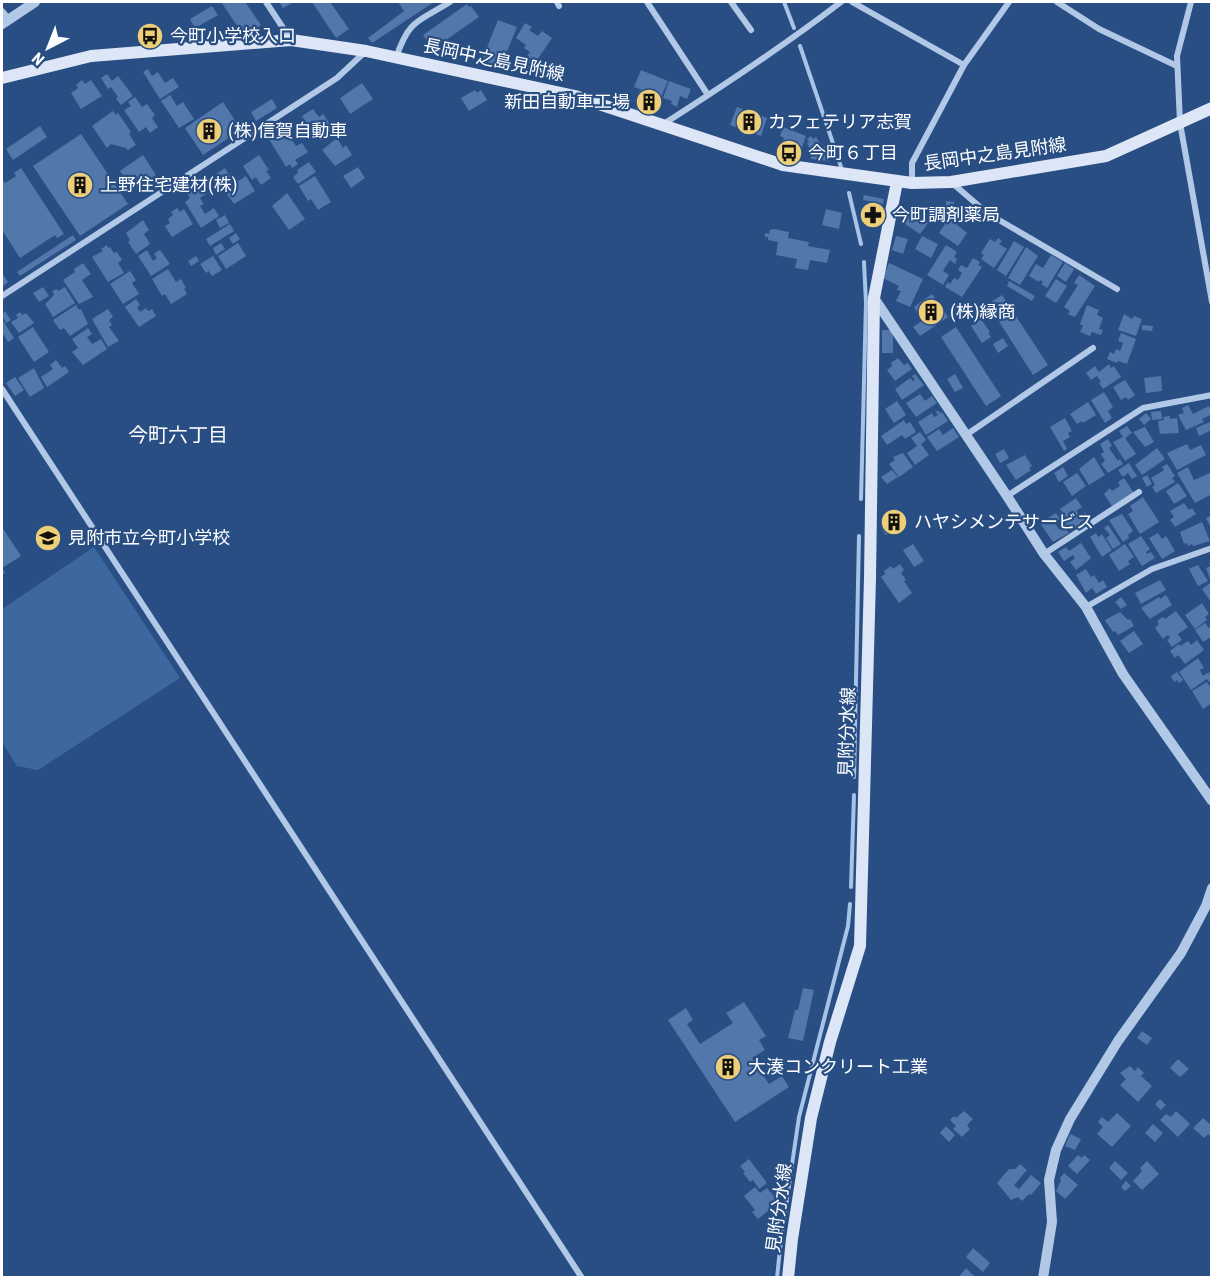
<svg xmlns="http://www.w3.org/2000/svg" width="1213" height="1279" viewBox="0 0 1213 1279" font-family="'Roboto Condensed','Noto Sans JP',sans-serif">
<style>
.green{fill:#3d679f}
.lines{fill:none;stroke-linecap:round;stroke-linejoin:round}
.stream{stroke:#a7c3e7;stroke-width:4}
.building{fill:#5177ab}
.minor{stroke:#b2c8e7;stroke-width:6}
.tertiary{stroke:#b2c8e7;stroke-width:10}
.secondary{stroke:#dce6f6;stroke-width:12}
.labels{text-anchor:middle;stroke-width:4.5;stroke-linejoin:round;paint-order:stroke}
.poi-label{font-size:18px;fill:#fff;stroke:#294e83;text-anchor:start}
.street-label{font-size:18px;fill:#fff;stroke:#294e83}
.neighbourhood-label{font-size:20px;fill:#fff;stroke:#294e83}
</style>
<rect width="100%" height="100%" fill="#294e83"/>
<path class="green" d="M94,547L180,678L38,770L17,766L2,742V609Z"/>
<g class="lines">
<path class="stream" d="M784,2L794,28
M800,46L841,167
M849,193L861,244
M861,499L866,303L864,262
M854,777L859,536
M851,887L854,795
M777,1278L781,1239L799,1117L848,926L850,904"/>
</g>
<path class="building" d="M221,2H245L261,25L244,36Z
M279,2H294L283,8Z
M312,2H330L349,29L336,38Z
M398,2H434L372,43L368,38L404,11Z
M467,4L469,7L471,6L479,17L433,49L423,35Z
M212,6L218,15L195,28L190,19Z
M498,20L517,27L500,68L482,60Z
M525,23L532,27L529,30L538,36L542,31L552,38L533,66L524,60L530,52L524,48L526,45L516,38Z
M521,60L530,67L523,75L515,68Z
M148,69L152,76L158,72L165,83L173,78L179,87L160,99L143,72Z
M641,70L668,81L661,97L634,87Z
M107,74L112,81L118,76L133,96L121,105L116,99L118,97L111,87L108,89L101,78Z
M82,80L85,84L91,80L102,96L81,109L71,93L78,88L76,85Z
M669,81L691,89L687,99L680,96L677,107L671,104L672,101L663,98Z
M362,83L373,99L350,114L340,98Z
M475,90L477,93L481,90L487,100L469,111L461,98Z
M640,90L662,100L657,110L654,109L651,115L636,109L639,103L635,102Z
M170,95L177,106L183,102L194,119L179,128L161,101Z
M135,97L142,107L147,104L155,115L152,118L158,127L150,133L146,127L139,132L124,110L131,106L128,102Z
M272,99L277,108L256,121L251,112Z
M223,102L236,122L228,128L233,135L203,155L185,128Z
M737,107L767,118L761,136L730,125Z
M313,109L319,117L323,114L335,132L322,140L315,129L312,131L302,116Z
M113,111L116,115L118,113L131,132L129,134L136,145L128,150L126,148L111,144L107,148L92,126Z
M40,126L47,137L13,160L6,149Z
M783,127L806,136L801,150L787,148L788,144L782,142L784,138L780,136Z
M281,131L286,140L290,137L296,146L302,143L308,152L295,160L298,164L292,168L290,164L286,167L269,139Z
M81,134L128,204L80,236L33,166Z
M811,136L813,139L816,137L820,143L810,149L807,143L809,142L807,139Z
M337,138L343,148L346,145L352,155L335,166L322,150Z
M825,146L830,161L811,159V155Z
M143,155L156,175L148,180L149,183L145,185L144,183L136,188L131,181L128,183L120,171Z
M259,155L269,170L266,171L271,178L261,185L256,177L252,180L243,166Z
M309,162L316,172L298,184L293,177L298,173L297,170Z
M358,167L365,178L351,188L343,176Z
M21,168L64,234L57,238L55,235L20,258L2,230V179L5,183L16,176L14,173Z
M225,168L232,180L223,185L216,174Z
M246,176L255,191L234,204L224,190Z
M315,176L331,202L318,210L311,199L308,201L299,186Z
M199,184L206,194L200,198L204,204L200,206L205,214L214,208L219,216L201,228L185,202L190,198L186,192Z
M287,193L305,219L289,230L272,206Z
M864,195L884,199L883,204L863,200Z
M946,201L954,202V207H946Z
M177,208L180,212L184,209L193,224L172,237L165,226L170,223L168,219L173,215L171,212Z
M826,209L842,213L839,229L822,225Z
M910,211L928,223L920,234L902,222Z
M225,215L229,223L220,228L216,220Z
M949,218L967,233L958,246L939,233Z
M143,220L149,230L144,234L150,244L136,254L128,242L130,240L126,233Z
M230,224L234,231L210,246L206,239Z
M774,229L789,232L788,238L809,242L808,246L830,250L827,263L810,260L808,270L795,268L797,259L776,255L778,242L768,240V237H765V233L769,234L770,230Z
M236,233L240,239L233,244L229,238Z
M73,235L76,240L20,276L17,272Z
M896,236L908,239L903,254L892,250Z
M922,236L938,244L931,258L915,249Z
M998,238L1002,241L999,244L1007,249L994,268L981,259L984,255L981,253L990,239L995,242Z
M1014,241L1024,247L1006,276L997,270Z
M221,243L225,249L216,255L213,248Z
M238,243L246,256L226,269L218,256Z
M107,245L108,248L110,247L114,253L117,252L122,260L118,263L124,273L108,282L92,257L103,251L101,249Z
M946,245L957,252L954,257L957,259L955,264L950,260L943,271L949,275L943,285L927,275Z
M1026,247L1038,256L1020,285L1008,278Z
M147,250L153,261L157,258L154,254L160,250L170,264L151,276L138,256Z
M1051,255L1063,262L1047,288L1041,284L1043,282L1040,280L1039,282L1029,276L1036,264L1043,268Z
M196,256L199,261L191,266L188,261Z
M213,256L222,270L212,276L209,271L206,273L200,264Z
M973,258L980,262L978,265L982,267L962,297L945,287L948,282L950,284L954,278L958,280L962,273L958,270L961,265L967,268Z
M83,263L91,274L82,280L93,297L79,304L63,280L75,272L74,269Z
M889,263L923,279L910,307L896,301L901,291L897,290L899,286L883,278Z
M1065,263L1074,269L1066,282L1057,276Z
M168,269L176,282L181,279L186,288L184,289L187,294L171,304L165,294L162,296L152,279Z
M130,271L136,280L132,283L139,294L123,304L110,284Z
M2,273L8,282L2,287Z
M1079,275L1095,286L1075,317L1068,314L1070,311L1064,307L1078,285L1074,283Z
M1056,279L1067,286L1056,303L1045,296Z
M1009,281L1035,296L1032,301L1007,286Z
M43,287L49,296L39,302L33,293Z
M65,287L75,303L53,317L45,304L54,295L52,291L57,289L58,291Z
M932,294L948,317L920,336L913,327L923,320L914,307Z
M1002,295L1048,365L1033,375L988,304Z
M136,299L140,305L137,307L140,312L146,308L148,311L152,309L156,316L139,327L125,307Z
M76,305L79,310L81,309L88,324L70,336L64,328L60,330L53,320Z
M1087,305L1099,310L1097,315L1103,318L1099,329L1103,330L1101,335L1092,332L1090,336L1080,332L1083,326L1080,324Z
M108,309L113,317L109,320L112,325L109,327L119,341L108,347L92,319Z
M5,311L11,320L6,323L2,316Z
M20,312L22,315L26,313L34,323L19,333L11,322L18,318L16,315Z
M1124,314L1132,319L1134,316L1142,319L1136,336L1118,330Z
M2,319L14,338L8,342L2,332Z
M981,319L990,332L988,333L991,337L982,343L971,326Z
M1142,325L1153,326L1152,331L1142,330Z
M33,327L49,352L34,362L18,337Z
M956,327L1001,396L986,406L941,337Z
M88,328L92,334L87,337L92,344L101,339L107,349L83,365L72,352L78,348L72,339Z
M882,330H893V353H882Z
M1121,333L1136,339L1127,364L1118,361L1117,363L1107,359L1110,352L1114,354L1116,349L1120,351L1123,343L1118,341Z
M1003,338L1008,346L998,353L993,344Z
M898,358L904,365L908,363L912,369L895,381L887,370L892,366L891,363Z
M56,360L62,368L65,366L69,372L47,387L41,377L53,369L50,365Z
M1109,364L1111,368L1114,366L1121,377L1103,389L1099,383L1101,382L1097,376L1091,380L1086,373L1095,366L1099,372Z
M34,368L44,388L30,397L18,378Z
M915,374L924,385L902,400L895,389L910,378L913,381L915,380L912,376Z
M955,374L963,388L955,392L947,379Z
M1161,376L1162,391L1146,393L1144,378Z
M15,377L24,390L15,396L6,383Z
M1125,380L1135,395L1128,400L1126,397L1121,400L1113,387Z
M1104,392L1113,407L1108,411L1112,418L1105,423L1091,400Z
M920,394L925,401L932,396L937,403L916,417L906,403Z
M897,401L906,415L894,423L885,409Z
M1088,402L1096,415L1083,423L1082,421L1077,424L1070,414Z
M1188,405L1193,414L1209,406L1212,414L1202,419L1204,422L1186,430L1178,415L1184,413L1182,408Z
M938,410L940,413L942,412L948,421L926,435L918,422L932,413L934,417L938,415L936,412Z
M1161,411L1162,419L1152,420L1151,412Z
M1146,413L1151,419L1144,425L1139,419Z
M1170,416V419L1177,418L1179,433L1160,434L1158,421L1164,420L1163,417Z
M1065,418L1072,431L1068,433L1070,437L1063,441L1067,449L1064,451L1050,427Z
M904,420L906,424L910,422L916,432L905,439L902,435L887,445L881,436Z
M1210,422L1212,430L1199,436L1196,428Z
M1127,426L1132,433L1125,438L1136,454L1125,461L1113,442L1123,437L1119,431Z
M1145,427L1154,442L1145,447L1133,432Z
M953,428L959,437L937,451L927,437L939,429L943,435Z
M920,432L926,440L921,444L929,455L915,465L907,453L917,446L911,438Z
M1108,439L1112,446L1109,448L1118,461L1120,459L1123,464L1108,473L1101,464L1105,461L1101,454L1104,452L1100,444Z
M1187,444L1190,450L1201,445L1206,455L1177,470L1167,453Z
M1157,448L1165,459L1142,475L1135,465Z
M1004,449L1009,458L1000,463L995,454Z
M903,453L913,467L899,477L889,464L895,460L893,457Z
M1025,455L1032,466L1029,468L1031,470L1016,480L1006,465Z
M1094,457L1105,475L1089,485L1079,469Z
M1129,463L1137,476L1132,479L1128,473L1123,477L1118,470Z
M1167,464L1175,476L1172,478L1175,482L1156,493L1152,487L1155,485L1151,478L1164,470L1162,467Z
M1063,467L1068,476L1059,482L1054,473Z
M1188,467L1194,480L1212,472V494L1195,503L1177,473Z
M892,470L898,477L887,484L881,477Z
M1077,473L1086,486L1072,496L1063,482Z
M1147,475L1152,484L1147,487L1142,478Z
M1124,478L1134,493L1112,506L1104,494L1110,488L1112,491L1120,486L1118,482Z
M1178,483L1187,496L1174,504L1166,491Z
M1143,497L1159,522L1140,534L1128,514L1133,511L1130,506Z
M1076,498L1082,507L1076,511L1080,516L1085,512L1091,520L1084,525L1082,521L1080,523L1081,525L1070,530L1059,514L1062,512L1060,509Z
M1184,503L1189,510L1192,508L1196,514L1175,527L1170,520L1174,517L1170,511Z
M895,508L905,524L903,525L904,527L892,535L890,533L886,535L882,530L887,527L882,520L893,514L891,511Z
M1056,513L1060,519L1054,523L1060,530L1065,527L1069,533L1053,542L1040,523Z
M1122,514L1133,531L1128,535L1129,538L1123,542L1109,520Z
M1212,515V530L1206,518Z
M1202,522L1210,541L1193,546L1192,544L1188,546L1187,543L1184,544L1180,532Z
M1108,525L1121,544L1113,549L1106,538L1110,535L1104,528Z
M2,527L21,556L2,568L5,573L2,575Z
M1096,533L1098,537L1102,534L1112,550L1102,557L1090,537Z
M1158,533L1162,539L1166,536L1175,551L1162,559L1149,538Z
M1141,536L1150,549L1146,552L1147,554L1151,552L1155,558L1142,566L1128,544Z
M1081,543L1091,558L1076,570L1070,562L1075,558L1073,555L1064,561L1058,552L1066,547L1069,551Z
M913,544L924,561L914,567L903,550Z
M1125,544L1134,557L1128,561L1130,564L1119,571L1109,555Z
M1212,561V578L1210,579L1206,568L1211,566L1209,563Z
M900,564L904,570L901,573L906,580L904,581L912,593L899,603L881,577L885,574L884,571L891,566L893,569Z
M1198,565L1208,581L1198,586L1189,569Z
M1086,569L1091,577L1094,575L1099,583L1103,580L1107,587L1096,594L1092,588L1086,593L1076,575Z
M1160,580L1166,590L1141,604L1135,593Z
M1212,582V600L1210,601L1202,589Z
M1166,595L1172,605L1150,619L1141,608L1159,597L1160,599Z
M1121,597L1127,605L1121,609L1115,602Z
M1202,603L1209,614L1205,617L1207,620L1195,629L1185,615Z
M1176,611L1188,627L1178,634L1182,640L1172,647L1167,640L1170,638L1168,635L1163,639L1155,628L1159,624L1157,621L1163,617L1165,619Z
M1120,612L1128,620L1130,619L1134,626L1118,635L1115,631L1113,632L1105,620Z
M1205,623L1209,628L1212,626V636L1203,642L1195,630Z
M1134,631L1143,644L1129,653L1120,641Z
M1197,640L1204,650L1185,664L1178,655L1175,658L1170,651L1179,644L1180,646L1188,641L1191,645Z
M1198,658L1204,668L1200,670L1203,676L1209,672L1212,680L1209,682L1207,679L1191,690L1179,672Z
M1177,672L1183,680L1179,683L1177,680L1174,682L1171,676Z
M1207,682L1212,690V703L1203,709L1192,691Z
M803,988L814,990L803,1041L788,1038L795,1010H798Z
M744,1002L766,1036L759,1040L765,1050L752,1058L769,1084L782,1076L789,1087L735,1122L668,1020L686,1008L693,1020L687,1024L700,1044L733,1023L726,1013Z
M1142,1031L1152,1038L1147,1045L1137,1038Z
M1178,1059L1189,1069L1180,1077L1170,1068Z
M1130,1066L1135,1071L1138,1067L1144,1073L1141,1076L1152,1086L1138,1102L1120,1085L1126,1079L1120,1073Z
M1160,1099L1166,1105L1161,1110L1155,1104Z
M964,1111L973,1119L967,1125L970,1129L962,1137L953,1129L956,1126L950,1120L954,1116L956,1118Z
M1176,1111L1190,1124L1178,1137L1160,1120L1166,1114L1171,1117Z
M1117,1113L1131,1126L1112,1147L1097,1134L1103,1127L1098,1122L1102,1117L1108,1122Z
M1203,1118L1212,1126V1137L1208,1134L1204,1138L1193,1128Z
M1153,1124L1163,1133L1155,1142L1145,1133Z
M946,1126L955,1135L949,1142L940,1133Z
M1070,1134L1081,1139L1075,1150L1065,1146Z
M1078,1155L1082,1158L1084,1155L1090,1160L1077,1174L1068,1166Z
M749,1159L767,1183L759,1189L753,1180L750,1182L743,1173L745,1172L740,1166Z
M1115,1161L1128,1173L1121,1180L1109,1168Z
M1147,1161L1159,1174L1142,1190L1133,1181L1142,1171L1140,1168Z
M1020,1164L1027,1170L1014,1185L1019,1189L1031,1175L1041,1183L1031,1195L1029,1194L1022,1201L1018,1197L1011,1200L997,1183L1009,1169H1015Z
M1064,1173L1078,1185L1065,1199L1056,1191L1061,1180L1060,1178Z
M1126,1181L1131,1186L1125,1191L1121,1187Z
M755,1187L760,1193L767,1188L779,1202L758,1219L752,1212L755,1210L744,1196Z
M973,1248L990,1263L983,1272L966,1257Z
M966,1268L976,1278H958Z"/>
<g class="lines">
<path class="minor" d="M266,2L291,40
M557,2L559,6
M647,2L708,95
M731,2L751,30
M852,2L964,65
M1057,2L1099,29L1177,66
M1191,2L1177,56L1180,123L1212,302
M2,11L9,19
M396,58C409,19 418,22 450,2
M662,125C723,86 784,46 841,2
M951,182L987,213L1117,289
M912,183V163L964,65L1009,2
M2,296L337,78L366,51
M2,389L582,1278
M966,435L1093,348
M1007,496L1143,408L1212,395
M1044,554L1139,492
M1086,607L1152,569L1212,548"/>
<path class="tertiary" d="M2,24L35,2
M874,298L1007,496L1044,554L1086,607L1123,674L1212,801
M1043,1278L1052,1222L1049,1180L1056,1150L1070,1119L1118,1041L1181,953L1206,906L1212,888"/>
<path class="secondary" d="M2,78L91,56L291,40L366,51L575,96L783,165L912,183L951,182L1106,156L1212,108
M788,1278L792,1239L811,1118L830,1042L860,946L870,578L874,298L897,182"/>
</g>
<defs>
<symbol id="bus-disc" viewBox="-11 -11 22 22"><circle r="9.5" fill="#eecf79" stroke="#294e83"/><path d="M-5-6H5V4H4V6H2V4H-2V6H-4V4H-5ZM-3.5-4V0h7V-4ZM-3.5 1.2v1.5H-2V1.2ZM2 1.2v1.5H3.5V1.2Z" fill="#111"/></symbol>
<symbol id="building-disc" viewBox="-11 -11 22 22"><circle r="9.5" fill="#eecf79" stroke="#294e83"/><path d="M-4-6H4V6H1V3H-1V6H-4ZM-2.5-4.3h1.7v1.8h-1.7ZM.8-4.3h1.7v1.8H.8ZM-2.5-1h1.7V.8h-1.7ZM.8-1h1.7V.8H.8Z" fill="#111"/></symbol>
<symbol id="pharmacy-disc" viewBox="-11 -11 22 22"><circle r="9.5" fill="#eecf79" stroke="#294e83"/><path d="M-2-6h4v4h4v4h-4v4h-4v-4h-4v-4h4Z" fill="#111"/></symbol>
<symbol id="school-disc" viewBox="-11 -11 22 22"><circle r="9.5" fill="#eecf79" stroke="#294e83"/><path d="M0-5L7-2L0 1L-7-2ZM-4 1L0 2.5L4 1V4Q0 6-4 4Z" fill="#111"/></symbol>
</defs>
<g fill-rule="evenodd">
<use href="#bus-disc" x="135" y="21" width="30" height="30"/>
<use href="#building-disc" x="634" y="87" width="30" height="30"/>
<use href="#building-disc" x="734" y="107" width="30" height="30"/>
<use href="#building-disc" x="194" y="116" width="30" height="30"/>
<use href="#bus-disc" x="774" y="138" width="30" height="30"/>
<use href="#building-disc" x="65" y="170" width="30" height="30"/>
<use href="#pharmacy-disc" x="858" y="200" width="30" height="30"/>
<use href="#building-disc" x="916" y="297" width="30" height="30"/>
<use href="#building-disc" x="879" y="507" width="30" height="30"/>
<use href="#school-disc" x="33" y="523" width="30" height="30"/>
<use href="#building-disc" x="713" y="1052" width="30" height="30"/>
</g>
<g class="labels">
<g class="poi-label">
<text x="170" y="42">今町小学校入口</text>
<text x="630" y="108" text-anchor="end">新田自動車工場</text>
<text x="768" y="128">カフェテリア志賀</text>
<text x="228" y="137">(株)信賀自動車</text>
<text x="808" y="159">今町６丁目</text>
<text x="100" y="191">上野住宅建材(株)</text>
<text x="892" y="221">今町調剤薬局</text>
<text x="950" y="318">(株)縁商</text>
<text x="914" y="528">ハヤシメンテサービス</text>
<text x="68" y="544">見附市立今町小学校</text>
<text x="748" y="1073">大湊コンクリート工業</text>
</g>
<g class="street-label">
<text transform="translate(494 60) rotate(12)" y="6">長岡中之島見附線</text>
<text transform="translate(995 154) rotate(-8)" y="6">長岡中之島見附線</text>
<text transform="translate(847 732) rotate(-88)" y="6">見附分水線</text>
<text transform="translate(779 1208) rotate(-82)" y="6">見附分水線</text>
</g>
<g class="neighbourhood-label">
<text x="178" y="442">今町六丁目</text>
</g>
</g>
<rect width="1213" height="1279" fill="none" stroke="#ffffff" stroke-width="6"/>
<g transform="translate(48 48) rotate(222)" stroke="#294e83" stroke-width="4.5" paint-order="stroke">
<path d="M0-4.5L10 22L0 15L-10 22Z" fill="#ffffff"/>
<text y="-9" font-size="16" font-weight="bold" text-anchor="middle" fill="#ffffff">N</text>
</g>
</svg>
